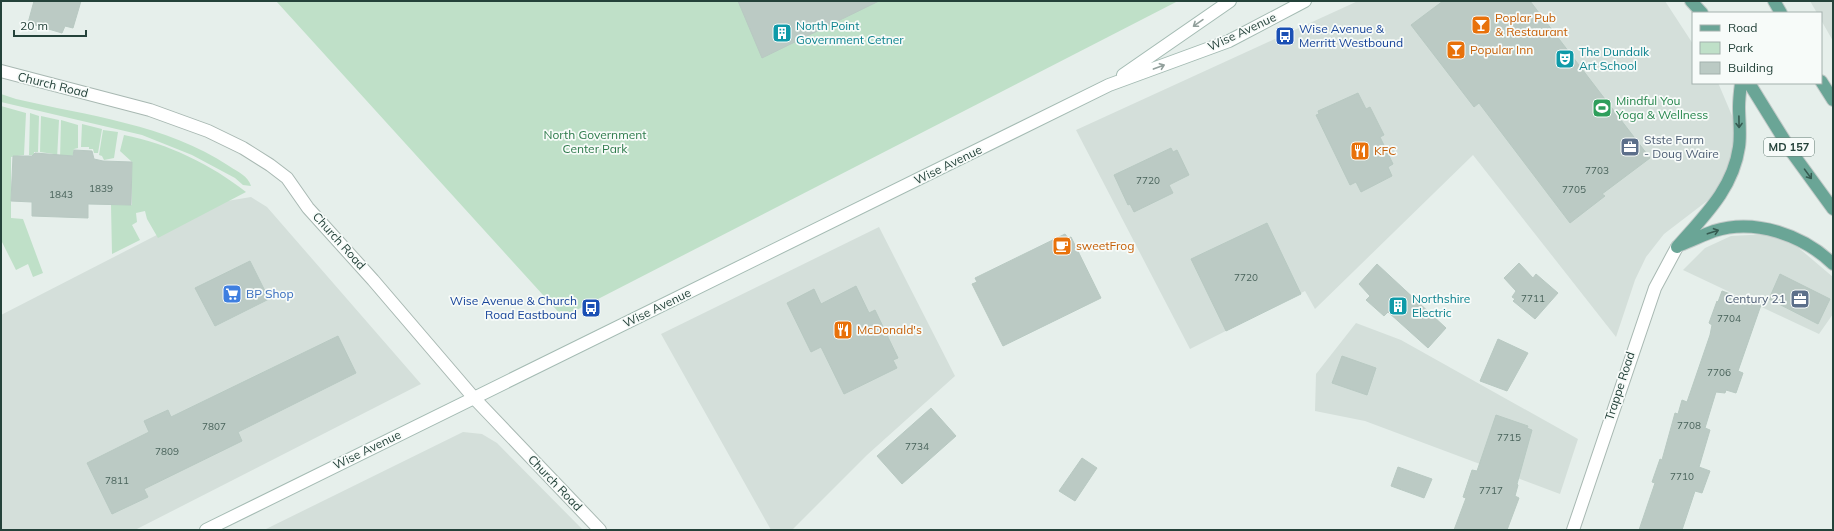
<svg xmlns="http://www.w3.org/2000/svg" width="1834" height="531" viewBox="0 0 1834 531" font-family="Mulish,sans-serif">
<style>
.built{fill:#d4dfda}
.green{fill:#bfe0c8}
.building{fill:#bbcac4;stroke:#b8c9c2}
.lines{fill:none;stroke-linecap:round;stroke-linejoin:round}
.minor-casing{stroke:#a8b8b2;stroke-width:14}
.tertiary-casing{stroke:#a8b8b2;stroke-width:14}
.secondary-casing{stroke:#a4bbb3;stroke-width:14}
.primary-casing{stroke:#c2cac8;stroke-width:14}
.minor{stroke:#fff;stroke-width:12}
.tertiary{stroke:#fff;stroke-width:12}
.secondary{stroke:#fff;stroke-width:12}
.primary{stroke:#6aa596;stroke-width:12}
.oneway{stroke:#92a09c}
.oneway2{stroke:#365b51}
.labels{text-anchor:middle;stroke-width:3.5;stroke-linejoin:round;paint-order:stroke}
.number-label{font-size:10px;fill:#4a645c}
.shield{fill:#f7fbf9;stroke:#637a73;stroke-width:1}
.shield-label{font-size:11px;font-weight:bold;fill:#24423a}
.food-label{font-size:12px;fill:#c56008;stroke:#f7fbf9;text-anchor:start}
.culture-label{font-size:12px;fill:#0d838f;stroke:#f7fbf9;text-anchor:start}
.transit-label{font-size:12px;fill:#164399;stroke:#f7fbf9;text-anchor:start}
.street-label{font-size:12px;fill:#24423a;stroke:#f7fbf9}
.leisure-label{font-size:12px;fill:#27864d;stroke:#f7fbf9;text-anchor:start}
.park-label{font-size:12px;fill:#2d7a4b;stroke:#f7fbf9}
.service-label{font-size:12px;fill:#4e5e75;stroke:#f7fbf9;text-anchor:start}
.shop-label{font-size:12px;fill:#366cbe;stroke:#f7fbf9;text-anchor:start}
</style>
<rect width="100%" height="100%" fill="#e6efeb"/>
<path class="built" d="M1358,1H1665L1693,44V83H1718L1719,85L1733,118L1734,147L1728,173L1711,198L1664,234L1646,257L1635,280L1616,337L1473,155L1315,309L1305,291L1190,349L1076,130Z
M1810,1H1833V41L1821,20V13H1817Z
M251,197L267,207L421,384L135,530H1V315L221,202Z
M879,227L955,376L867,455L792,530H771L661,334Z
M1768,234L1794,244L1833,277V314L1819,334L1683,270L1705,248L1731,236Z
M1356,323L1401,340L1578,439L1560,494L1365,421L1315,411L1316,374Z
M463,432L482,434L497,443L583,530H264Z"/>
<path class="green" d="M276,1H1178L563,317Z
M1,94L16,99C88,116 166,124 229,166C238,172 248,176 251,186L243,185L235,178L192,155L142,135L1,102Z
M1,106L26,113L24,155L11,157V218L23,219L43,273L33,277L28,264L16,270L1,240Z
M30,113L39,116L38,152H34V155H29Z
M41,116L59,120L57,159L55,158L54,154L40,152Z
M61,120L78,125V148L74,149L72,159H60Z
M82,124L102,129L98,153H94L93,149H89V147H81Z
M103,130L118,132L114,158L104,160L102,156L99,155Z
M124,135C167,143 212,165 246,192L158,238L147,219L145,211L136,213L137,222L132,225L140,240L112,254L111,205H132V162L120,151Z"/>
<path class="building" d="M34,1H81L73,28L65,26L62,33L28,23Z
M738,1H879L762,58Z
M1443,1H1530L1650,158L1602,194L1605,196L1570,223L1479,103L1474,107L1411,25Z
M1358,93L1366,109L1370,107L1384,135L1380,137L1393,164L1388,167L1392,176L1361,192L1356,182L1350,185L1316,115L1319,114L1318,111Z
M1171,148L1173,152L1177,150L1189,175L1169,185L1173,193L1134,212L1130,204L1128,205L1114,175Z
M74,150L92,151L94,159L103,161L132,162L131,205L88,204V218L32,216V202L11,201L13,156H32L35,153L73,156Z
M1267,223L1301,294L1226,331L1191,259Z
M1065,234L1068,238L1071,237L1101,298L1003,346L972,284L977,282L975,278Z
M250,261L269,299L215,326L195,288Z
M1519,263L1533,278L1536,274L1558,293L1535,319L1513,301L1515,299L1512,297L1516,291L1504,278Z
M1377,264L1446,328L1428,348L1388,312L1384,316L1366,300L1370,296L1359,284Z
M1780,274L1830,299L1818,324L1769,299Z
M856,286L869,313L875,310L898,358L893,360L897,368L844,394L821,347L811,352L787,303L814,289L821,304Z
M1722,291L1761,305L1738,371L1743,373L1736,393L1726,390L1725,393L1716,392L1705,428L1710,430L1699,467L1710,471L1702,493L1695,491L1682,530H1639L1655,483L1652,482L1660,459L1662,460L1675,413L1678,414L1682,400L1687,402L1710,335L1712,325L1709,323L1717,301L1718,302Z
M338,336L356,373L238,432L242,441L144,489L148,497L112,514L87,463L149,432L144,421L168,410L171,417Z
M1498,339L1528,353L1507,391L1480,381Z
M1342,356L1376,368L1367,395L1332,383Z
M931,408L956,436L902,484L877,456Z
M1496,415L1528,426L1527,428L1532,430L1517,484L1518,485L1515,496L1519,498L1507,530H1454L1466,498L1463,497L1472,470L1477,471Z
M1082,458L1097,468L1075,501L1059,491Z
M1398,467L1432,479L1424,498L1391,486Z"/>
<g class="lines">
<defs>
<path id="minor" d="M1,71L150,110L208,131L243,148L270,165L287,178L308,208L373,280L474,398"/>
<path id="tertiary" d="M474,398L600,530
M1573,530L1655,288L1677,247"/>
<path id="secondary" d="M1123,75L1230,1
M206,530L1109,85L1229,41L1305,1"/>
<path id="primary" d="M1691,1L1702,13
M1774,1L1781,13
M1821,81L1833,100
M1749,83L1793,154L1833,209
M1680,245C1691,241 1703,235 1714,231C1755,218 1803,235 1833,264
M1677,247C1704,216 1733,189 1739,147C1741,134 1739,120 1739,107C1739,99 1740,91 1741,83"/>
</defs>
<use href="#minor" class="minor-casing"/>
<use href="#tertiary" class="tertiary-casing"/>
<use href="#secondary" class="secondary-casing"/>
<use href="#primary" class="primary-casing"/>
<use href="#minor" class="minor"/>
<use href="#tertiary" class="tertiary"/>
<use href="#secondary" class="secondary"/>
<use href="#primary" class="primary"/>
</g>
<defs><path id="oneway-shaft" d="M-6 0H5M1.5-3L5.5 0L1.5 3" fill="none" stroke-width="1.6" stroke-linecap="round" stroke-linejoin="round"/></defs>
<g class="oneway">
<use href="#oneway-shaft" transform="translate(1198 23) rotate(145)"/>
<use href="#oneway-shaft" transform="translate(1159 67) rotate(-20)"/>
</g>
<g class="oneway2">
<use href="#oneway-shaft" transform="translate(1739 122) rotate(89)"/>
<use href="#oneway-shaft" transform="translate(1808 174) rotate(54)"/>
<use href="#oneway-shaft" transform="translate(1713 232) rotate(-18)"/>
</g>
<defs>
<symbol id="bar-square" viewBox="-11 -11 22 22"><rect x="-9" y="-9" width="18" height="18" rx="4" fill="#e8710a" stroke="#f7fbf9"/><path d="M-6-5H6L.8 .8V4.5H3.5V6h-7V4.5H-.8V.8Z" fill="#fff"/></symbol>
<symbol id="building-square" viewBox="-11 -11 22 22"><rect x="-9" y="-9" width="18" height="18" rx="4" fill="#0f9aa8" stroke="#f7fbf9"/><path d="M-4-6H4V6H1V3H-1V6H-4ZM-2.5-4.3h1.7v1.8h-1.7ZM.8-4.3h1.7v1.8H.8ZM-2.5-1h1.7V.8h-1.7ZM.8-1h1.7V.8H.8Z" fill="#fff"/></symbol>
<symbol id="bus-square" viewBox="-11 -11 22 22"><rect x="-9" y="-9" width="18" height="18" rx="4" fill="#1a4fb4" stroke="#f7fbf9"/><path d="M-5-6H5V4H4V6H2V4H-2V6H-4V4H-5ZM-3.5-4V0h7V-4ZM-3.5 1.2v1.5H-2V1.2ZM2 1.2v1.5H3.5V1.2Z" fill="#fff"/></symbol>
<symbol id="theatre-square" viewBox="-11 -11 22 22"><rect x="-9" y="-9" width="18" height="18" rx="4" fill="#0f9aa8" stroke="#f7fbf9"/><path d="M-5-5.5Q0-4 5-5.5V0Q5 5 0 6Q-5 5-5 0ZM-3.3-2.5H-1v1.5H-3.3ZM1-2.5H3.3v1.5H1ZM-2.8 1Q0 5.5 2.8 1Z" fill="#fff"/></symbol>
<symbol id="stadium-square" viewBox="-11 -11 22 22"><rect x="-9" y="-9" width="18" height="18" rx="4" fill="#2e9e5b" stroke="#f7fbf9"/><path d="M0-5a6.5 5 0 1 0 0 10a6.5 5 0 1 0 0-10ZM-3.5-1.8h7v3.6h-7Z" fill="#fff"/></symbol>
<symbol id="office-square" viewBox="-11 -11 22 22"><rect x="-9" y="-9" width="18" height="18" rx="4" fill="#5c6f8a" stroke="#f7fbf9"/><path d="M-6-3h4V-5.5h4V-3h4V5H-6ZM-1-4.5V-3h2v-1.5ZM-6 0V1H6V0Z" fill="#fff"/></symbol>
<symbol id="restaurant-square" viewBox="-11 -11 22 22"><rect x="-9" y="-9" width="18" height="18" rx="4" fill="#e8710a" stroke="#f7fbf9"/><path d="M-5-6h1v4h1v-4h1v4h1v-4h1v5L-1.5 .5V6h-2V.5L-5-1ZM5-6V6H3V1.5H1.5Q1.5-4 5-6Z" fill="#fff"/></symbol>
<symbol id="cafe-square" viewBox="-11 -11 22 22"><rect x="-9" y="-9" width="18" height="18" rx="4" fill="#e8710a" stroke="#f7fbf9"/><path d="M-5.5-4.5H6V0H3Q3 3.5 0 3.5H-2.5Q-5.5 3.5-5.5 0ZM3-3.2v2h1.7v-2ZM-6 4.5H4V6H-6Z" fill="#fff"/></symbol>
<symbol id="supermarket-square" viewBox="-11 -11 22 22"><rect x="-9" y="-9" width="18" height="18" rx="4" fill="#3f7fe0" stroke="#f7fbf9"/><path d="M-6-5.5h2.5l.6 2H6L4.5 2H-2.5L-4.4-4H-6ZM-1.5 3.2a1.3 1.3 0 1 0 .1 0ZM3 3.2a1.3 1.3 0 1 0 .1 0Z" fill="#fff"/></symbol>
</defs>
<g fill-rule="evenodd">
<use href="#bar-square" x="1470" y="14" width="22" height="22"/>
<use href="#building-square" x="771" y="22" width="22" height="22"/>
<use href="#bus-square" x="1274" y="25" width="22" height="22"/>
<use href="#bar-square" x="1445" y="39" width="22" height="22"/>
<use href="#theatre-square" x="1554" y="48" width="22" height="22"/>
<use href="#stadium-square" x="1591" y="97" width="22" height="22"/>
<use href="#office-square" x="1619" y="136" width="22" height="22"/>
<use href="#restaurant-square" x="1349" y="140" width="22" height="22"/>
<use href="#cafe-square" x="1051" y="235" width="22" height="22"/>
<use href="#supermarket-square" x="221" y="283" width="22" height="22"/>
<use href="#office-square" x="1789" y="288" width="22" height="22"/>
<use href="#building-square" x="1387" y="295" width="22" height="22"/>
<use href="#bus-square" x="580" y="297" width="22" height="22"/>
<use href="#restaurant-square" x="832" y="319" width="22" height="22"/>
</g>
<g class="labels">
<g class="number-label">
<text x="1597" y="174">7703</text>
<text x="1148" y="184">7720</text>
<text x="101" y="192">1839</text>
<text x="1574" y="193">7705</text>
<text x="61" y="198">1843</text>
<text x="1246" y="281">7720</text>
<text x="1533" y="302">7711</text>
<text x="1729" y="322">7704</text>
<text x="1719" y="376">7706</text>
<text x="1689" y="429">7708</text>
<text x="214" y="430">7807</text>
<text x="1509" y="441">7715</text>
<text x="917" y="450">7734</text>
<text x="167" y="455">7809</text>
<text x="1682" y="480">7710</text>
<text x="117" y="484">7811</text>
<text x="1491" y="494">7717</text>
</g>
<rect class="shield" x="1764" y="138" width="50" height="18" rx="3"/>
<g class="shield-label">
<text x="1789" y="151">MD 157</text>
</g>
<g class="food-label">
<text x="1495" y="22">Poplar Pub<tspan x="1495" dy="14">&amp; Restaurant</tspan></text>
<text x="1470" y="54">Popular Inn</text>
<text x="1374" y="155">KFC</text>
<text x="1076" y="250">sweetFrog</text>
<text x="857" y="334">McDonald's</text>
</g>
<g class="culture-label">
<text x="796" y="30">North Point<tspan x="796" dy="14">Government Cetner</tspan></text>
<text x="1579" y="56">The Dundalk<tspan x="1579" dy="14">Art School</tspan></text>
<text x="1412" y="303">Northshire<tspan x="1412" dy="14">Electric</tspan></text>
</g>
<g class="transit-label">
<text x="1299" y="33">Wise Avenue &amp;<tspan x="1299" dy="14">Merritt Westbound</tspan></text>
<text x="577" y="305" text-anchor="end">Wise Avenue &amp; Church<tspan x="577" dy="14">Road Eastbound</tspan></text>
</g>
<g class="street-label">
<text transform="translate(1242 32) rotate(-25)" y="4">Wise Avenue</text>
<text transform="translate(53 85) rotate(14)" y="4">Church Road</text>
<text transform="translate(948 165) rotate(-26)" y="4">Wise Avenue</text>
<text transform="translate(339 241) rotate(48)" y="4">Church Road</text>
<text transform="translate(657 308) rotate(-26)" y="4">Wise Avenue</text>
<text transform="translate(1620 386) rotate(-72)" y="4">Trappe Road</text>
<text transform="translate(367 450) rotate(-26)" y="4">Wise Avenue</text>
<text transform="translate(555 483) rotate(46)" y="4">Church Road</text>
</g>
<g class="leisure-label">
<text x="1616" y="105">Mindful You<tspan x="1616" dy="14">Yoga &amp; Wellness</tspan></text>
</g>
<g class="park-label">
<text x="595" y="139">North Government<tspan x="595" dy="14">Center Park</tspan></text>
</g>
<g class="service-label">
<text x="1644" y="144">Stste Farm<tspan x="1644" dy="14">- Doug Waire</tspan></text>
<text x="1786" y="303" text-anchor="end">Century 21</text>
</g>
<g class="shop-label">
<text x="246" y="298">BP Shop</text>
</g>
</g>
<rect width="1834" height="531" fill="none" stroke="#24423a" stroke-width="4"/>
<rect x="1692" y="12" width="130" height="72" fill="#f7fbf9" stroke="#a3b1ad"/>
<rect x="1700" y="25" width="20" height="6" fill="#6aa596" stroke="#a3b1ad"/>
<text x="1728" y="32" font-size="12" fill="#24423a">Road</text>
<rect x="1700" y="42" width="20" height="12" fill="#bfe0c8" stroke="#a3b1ad"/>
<text x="1728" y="52" font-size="12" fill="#24423a">Park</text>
<rect x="1700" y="62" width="20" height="12" fill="#bbcac4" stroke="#a3b1ad"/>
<text x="1728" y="72" font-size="12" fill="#24423a">Building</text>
<path d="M14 30v6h72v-6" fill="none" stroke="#24423a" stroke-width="2"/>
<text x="20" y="30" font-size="12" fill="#24423a" stroke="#f7fbf9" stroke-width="3" paint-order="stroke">20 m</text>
</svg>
